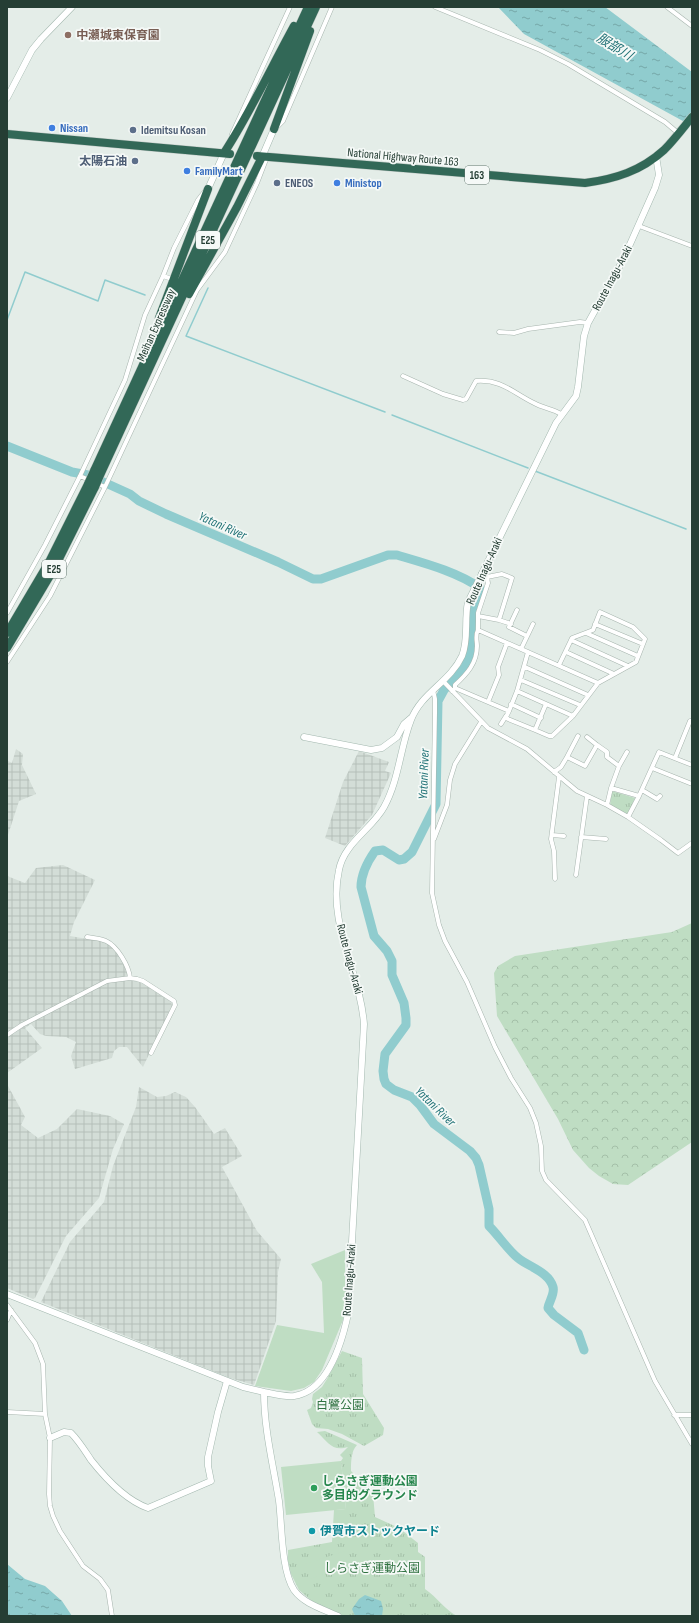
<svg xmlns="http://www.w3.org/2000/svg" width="699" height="1623" viewBox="0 0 699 1623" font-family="'Sofia Sans Condensed','Noto Sans JP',sans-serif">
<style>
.industrial{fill:url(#industrial-grid)}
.forest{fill:url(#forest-crowns)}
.park{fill:url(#park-tufts)}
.garden{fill:#bfddc3}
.water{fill:url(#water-ripples)}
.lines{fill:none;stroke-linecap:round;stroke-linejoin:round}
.stream{stroke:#90ccce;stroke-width:1.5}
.river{stroke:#90ccce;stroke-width:9}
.street-casing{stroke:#a7b5ae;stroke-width:5}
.secondary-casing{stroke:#a3b8af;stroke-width:7}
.highway-casing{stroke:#c2c9c6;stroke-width:9}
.street{stroke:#fff;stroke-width:4}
.secondary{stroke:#fff;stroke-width:6}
.highway{stroke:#326857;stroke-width:8}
.highway-bridge-casing{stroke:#c2c9c6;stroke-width:9;stroke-linecap:butt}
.highway-bridge{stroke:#326857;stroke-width:8}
.education-dot{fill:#8d6e63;stroke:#f5f9f7;stroke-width:1.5}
.shop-dot{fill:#3f7fe0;stroke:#f5f9f7;stroke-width:1.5}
.service-dot{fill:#5c6f8a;stroke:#f5f9f7;stroke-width:1.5}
.leisure-dot{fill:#2e9e5b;stroke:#f5f9f7;stroke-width:1.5}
.culture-dot{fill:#0f9aa8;stroke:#f5f9f7;stroke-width:1.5}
.labels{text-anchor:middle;stroke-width:3.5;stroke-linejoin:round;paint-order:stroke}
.shield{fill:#f5f9f7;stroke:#63766e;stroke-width:1}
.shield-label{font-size:11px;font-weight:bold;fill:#253e34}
.education-label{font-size:12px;font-weight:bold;fill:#785e54;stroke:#f5f9f7;text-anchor:start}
.shop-label{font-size:12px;font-weight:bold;fill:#366cbe;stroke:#f5f9f7;text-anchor:start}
.service-label{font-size:12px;font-weight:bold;fill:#4e5e75;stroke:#f5f9f7;text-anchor:start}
.street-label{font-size:12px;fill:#253e34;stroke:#f5f9f7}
.park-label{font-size:12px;fill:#317342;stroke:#f5f9f7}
.leisure-label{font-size:12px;font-weight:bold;fill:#27864d;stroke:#f5f9f7;text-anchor:start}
.culture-label{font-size:12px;font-weight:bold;fill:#0d838f;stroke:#f5f9f7;text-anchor:start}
.water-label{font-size:13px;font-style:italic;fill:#227377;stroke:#f5f9f7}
</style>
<defs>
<pattern id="industrial-grid" width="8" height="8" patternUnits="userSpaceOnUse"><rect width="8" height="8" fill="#d3ddd7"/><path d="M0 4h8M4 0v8" fill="none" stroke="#b5bfb9"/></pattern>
<pattern id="forest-crowns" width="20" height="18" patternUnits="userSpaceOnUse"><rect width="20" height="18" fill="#bfddc3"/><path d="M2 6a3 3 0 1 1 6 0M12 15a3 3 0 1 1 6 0" fill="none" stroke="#a4bfa8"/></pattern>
<pattern id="park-tufts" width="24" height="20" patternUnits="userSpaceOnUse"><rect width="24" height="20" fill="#bfddc3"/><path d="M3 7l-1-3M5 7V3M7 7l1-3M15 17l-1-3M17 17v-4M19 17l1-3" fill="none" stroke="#a4bfa8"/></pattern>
<pattern id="water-ripples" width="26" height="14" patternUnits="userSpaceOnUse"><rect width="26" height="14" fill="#90ccce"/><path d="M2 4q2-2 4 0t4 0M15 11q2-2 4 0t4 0" fill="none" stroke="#75a7a8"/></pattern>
</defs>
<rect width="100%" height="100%" fill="#e4ede8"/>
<path class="industrial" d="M16,749L23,754L22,765L36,794L19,801L7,838V763L8,761L12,763Z
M359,751L389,762L385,771L391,773L372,815L345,846L325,838L343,782Z
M63,865L95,880L74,922L70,936L105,942L112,947L121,959L127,969L128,980L140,982L171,1001L172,1006L143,1067L127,1047H119L114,1051L112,1058L75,1069L71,1056L76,1042L66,1037L46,1036L40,1034L31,1024L25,1028L42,1048L7,1073V876L25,883L36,868Z
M7,1084L25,1117L21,1125L38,1138L57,1129L77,1109L110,1116L124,1124L113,1149L99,1198L66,1236L35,1298L33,1299L7,1288Z
M139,1087L157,1097L166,1096L175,1092L186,1097L195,1107L214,1134L225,1128L242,1156L222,1167L257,1231L281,1259L278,1272L276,1321L254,1385L230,1378L41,1302L70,1242L104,1202L113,1166L136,1107Z"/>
<path class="forest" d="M692,923V1142L628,1185L613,1184L599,1176L589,1168L573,1150L558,1119L497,1016L494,973L498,966L515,956L672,932Z"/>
<path class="park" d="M612,791L635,798L628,814L626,815L610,805Z
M342,1351L362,1358L363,1394L384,1428L383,1435L364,1446L342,1434L328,1429L316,1428L312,1424L307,1410L311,1408L313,1402L312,1399L313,1394L322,1387L327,1379Z
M325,1431L357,1445C351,1451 351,1462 351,1471L373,1494L375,1517L399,1528L418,1543V1552L425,1557V1589C438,1598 444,1609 457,1616H344L312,1601L299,1590L291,1574L288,1561V1550L332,1542L334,1510L346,1509L341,1461L343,1458L340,1455L348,1447C332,1452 328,1442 317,1432Z"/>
<path class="garden" d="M345,1250V1287L347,1288L343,1320L322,1370L314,1382L304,1388L291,1391L255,1386L277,1325L324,1333L322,1282L311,1264Z
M341,1461L346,1509L286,1515L281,1467Z
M345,1551L350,1566L310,1579L305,1564Z"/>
<path class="water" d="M498,7H605L692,72V126L524,34Z
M7,1564L25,1579L45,1586L62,1601L72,1616H7Z
M365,1595L381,1601L383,1609L382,1616H355L352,1609L359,1599Z"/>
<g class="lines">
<path class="stream" d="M208,288L186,336L385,412
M7,320L25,272L98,301L105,280L145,295
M392,415L528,468
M535,471L686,529"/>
<path class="river" d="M7,446L72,472L88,475L130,494L139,501L166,514L278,562L313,579H321L388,555H397C424,563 458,572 480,588L472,610L470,653L465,667L444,690L438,701L436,804L412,852L404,859L399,860L383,850L375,851C368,861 361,873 361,887L374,936L387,951L392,961V975L404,1003L406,1018V1025L385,1054L383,1071L384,1079L386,1084L394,1090L412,1097L420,1105L434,1124L470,1151L476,1158L479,1165L489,1209V1226C499,1236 507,1249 518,1258C529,1267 549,1272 553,1287C555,1294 549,1301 548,1308L554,1315L578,1333L584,1350"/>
<defs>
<path id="street" d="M435,7L540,50L568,64L665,122L678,133
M667,7L692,26
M276,128L283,121L332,7
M232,134L290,7
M639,226L692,246
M163,276L169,278
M499,332L514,333L528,329L580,322L588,323
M403,376L443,394L463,400L466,399L476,381C502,379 513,393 534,403C543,408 553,409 561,414
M80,476L105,487
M481,573L487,577L488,583L478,613V630L598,683
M487,577L502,574L512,578L499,620
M517,610L509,627L527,636
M7,613L45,545L80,476L125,380L145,315L163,276L174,248L198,200L205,191
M478,616L499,620L511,624
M595,624L643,644
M586,633L638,656
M571,640L628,666
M521,649L533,624
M566,652L614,674
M7,662L50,596L105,487L197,290L225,252L257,183L267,157
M525,667L588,695
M521,680L580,705
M443,681L488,728L527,749L577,791L607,805L611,788L639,796L628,817L661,840L678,853L692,843
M455,688V685C467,674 477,663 477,646C477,641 475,635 478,630
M433,690L435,699V712L432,893L439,925L445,941L467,982L495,1047L511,1078L530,1108L536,1123L541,1146L542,1171L546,1180L585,1220L655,1381L692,1444
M452,691L455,688L509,711L517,691L528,652
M517,691L573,716
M488,702L499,675L498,667L507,643
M511,704L541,718
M509,711L506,717L508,719L535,730L549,736H552L573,716L598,683L636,662L645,639L633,627L600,612L593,630L572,638L559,665
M501,724L506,716
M535,730L546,704
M587,737L597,745
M567,757L578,736
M675,758L690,721H692
M619,766L627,752
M652,768L692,784
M554,772L561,767L567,757L585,766L597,745L607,752V757L619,766L611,788
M642,790L657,799L660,796
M639,796L659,752L692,765
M607,805L628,817
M552,835L564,836
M581,837L606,839
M434,839L447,805L450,780L455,764L481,722
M576,875L587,796
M555,879L554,851L551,839L559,777
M87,937C93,938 100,938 106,941C117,946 129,966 130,978
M7,1035L22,1025L107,981L130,978L137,979L143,981L174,1001L175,1005L151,1053
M7,1305L35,1343L43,1364L45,1414L50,1438L49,1494L50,1506L53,1516L60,1531L83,1566L100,1579L108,1590L112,1616
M7,1320L11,1310
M7,1412L45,1414
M674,1415H692"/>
<path id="secondary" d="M7,98L32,50L41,39L72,7
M262,157L274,129
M208,189L224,153
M304,737L371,750L382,748L397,737L404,724L411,718
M7,1294L243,1387L264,1392
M50,1438L64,1432L71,1433C79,1441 85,1451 91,1460C106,1479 125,1500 148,1508L211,1481L208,1466V1457L218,1412L227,1381
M338,1616C323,1609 304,1604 294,1590C281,1570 282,1525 279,1501C273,1464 264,1429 264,1392C274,1394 284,1397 294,1396C328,1391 342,1342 348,1314L364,1024C360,972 327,923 339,870C344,843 372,829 384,807C399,780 400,748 411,720C421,693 450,682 462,656C469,639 464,620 468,602L556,423L576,396L578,387L584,336L588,323L623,260L655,188L659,175L656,156"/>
<path id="highway" d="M274,129L310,31
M7,134L230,154
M224,153C250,113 271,68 294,26
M257,156L585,183C615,179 641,171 664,150C674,140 683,128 692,117
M189,294L237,207L262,157
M159,318L208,189
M94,471L308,7
M101,473L316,7
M7,633L49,562L88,484
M7,648L54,569L95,487"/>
</defs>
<use href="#street" class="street-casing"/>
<use href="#secondary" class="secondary-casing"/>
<use href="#highway" class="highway-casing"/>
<use href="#street" class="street"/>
<use href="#secondary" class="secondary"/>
<use href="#highway" class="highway"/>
<defs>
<path id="highway-bridge" d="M88,484L94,471
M95,487L101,473"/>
</defs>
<use href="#highway-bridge" class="highway-bridge-casing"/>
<use href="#highway-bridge" class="highway-bridge"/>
</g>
<circle class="education-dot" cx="68" cy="35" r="4"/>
<g class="shop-dot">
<circle cx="52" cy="128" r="4"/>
<circle cx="187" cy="171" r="4"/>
<circle cx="337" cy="183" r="4"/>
</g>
<g class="service-dot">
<circle cx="133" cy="130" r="4"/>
<circle cx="135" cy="161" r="4"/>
<circle cx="277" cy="183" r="4"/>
</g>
<circle class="leisure-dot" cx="314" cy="1488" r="4"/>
<circle class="culture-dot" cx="312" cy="1531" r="4"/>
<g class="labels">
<g class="shield">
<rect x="465" y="166" width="24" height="18" rx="3"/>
<rect x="196" y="231" width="24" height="18" rx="3"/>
<rect x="42" y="560" width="24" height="18" rx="3"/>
</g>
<g class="shield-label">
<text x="477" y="179">163</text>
<text x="208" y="244">E25</text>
<text x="54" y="573">E25</text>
</g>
<g class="education-label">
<text x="76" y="39">中瀬城東保育園</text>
</g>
<g class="shop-label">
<text x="60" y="132">Nissan</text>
<text x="195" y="175">FamilyMart</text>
<text x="345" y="187">Ministop</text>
</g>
<g class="service-label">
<text x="141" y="134">Idemitsu Kosan</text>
<text x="127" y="165" text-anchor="end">太陽石油</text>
<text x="285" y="187">ENEOS</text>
</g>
<g class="street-label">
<text transform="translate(403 157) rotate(5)" y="4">National Highway Route 163</text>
<text transform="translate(612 278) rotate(-62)" y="4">Route Inagu-Araki</text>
<text transform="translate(156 325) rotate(-66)" y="4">Meihan Expressway</text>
<text transform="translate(484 571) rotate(-66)" y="4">Route Inagu-Araki</text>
<text transform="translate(350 959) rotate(75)" y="4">Route Inagu-Araki</text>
<text transform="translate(349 1280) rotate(-86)" y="4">Route Inagu-Araki</text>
</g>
<g class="park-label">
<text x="340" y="1409">白鷺公園</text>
<text x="372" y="1572">しらさぎ運動公園</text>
</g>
<g class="leisure-label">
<text x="322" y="1485">しらさぎ運動公園<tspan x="322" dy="14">多目的グラウンド</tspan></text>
</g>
<g class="culture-label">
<text x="320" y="1535">伊賀市ストックヤード</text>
</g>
<g class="water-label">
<text transform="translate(615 46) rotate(31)" y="5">服部川</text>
<text transform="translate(223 525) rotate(24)" y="5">Yatani River</text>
<text transform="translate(423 774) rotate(-88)" y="5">Yatani River</text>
<text transform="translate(436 1106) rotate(44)" y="5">Yatani River</text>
</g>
</g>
<rect width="699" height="1623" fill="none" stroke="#253e34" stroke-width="16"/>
</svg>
